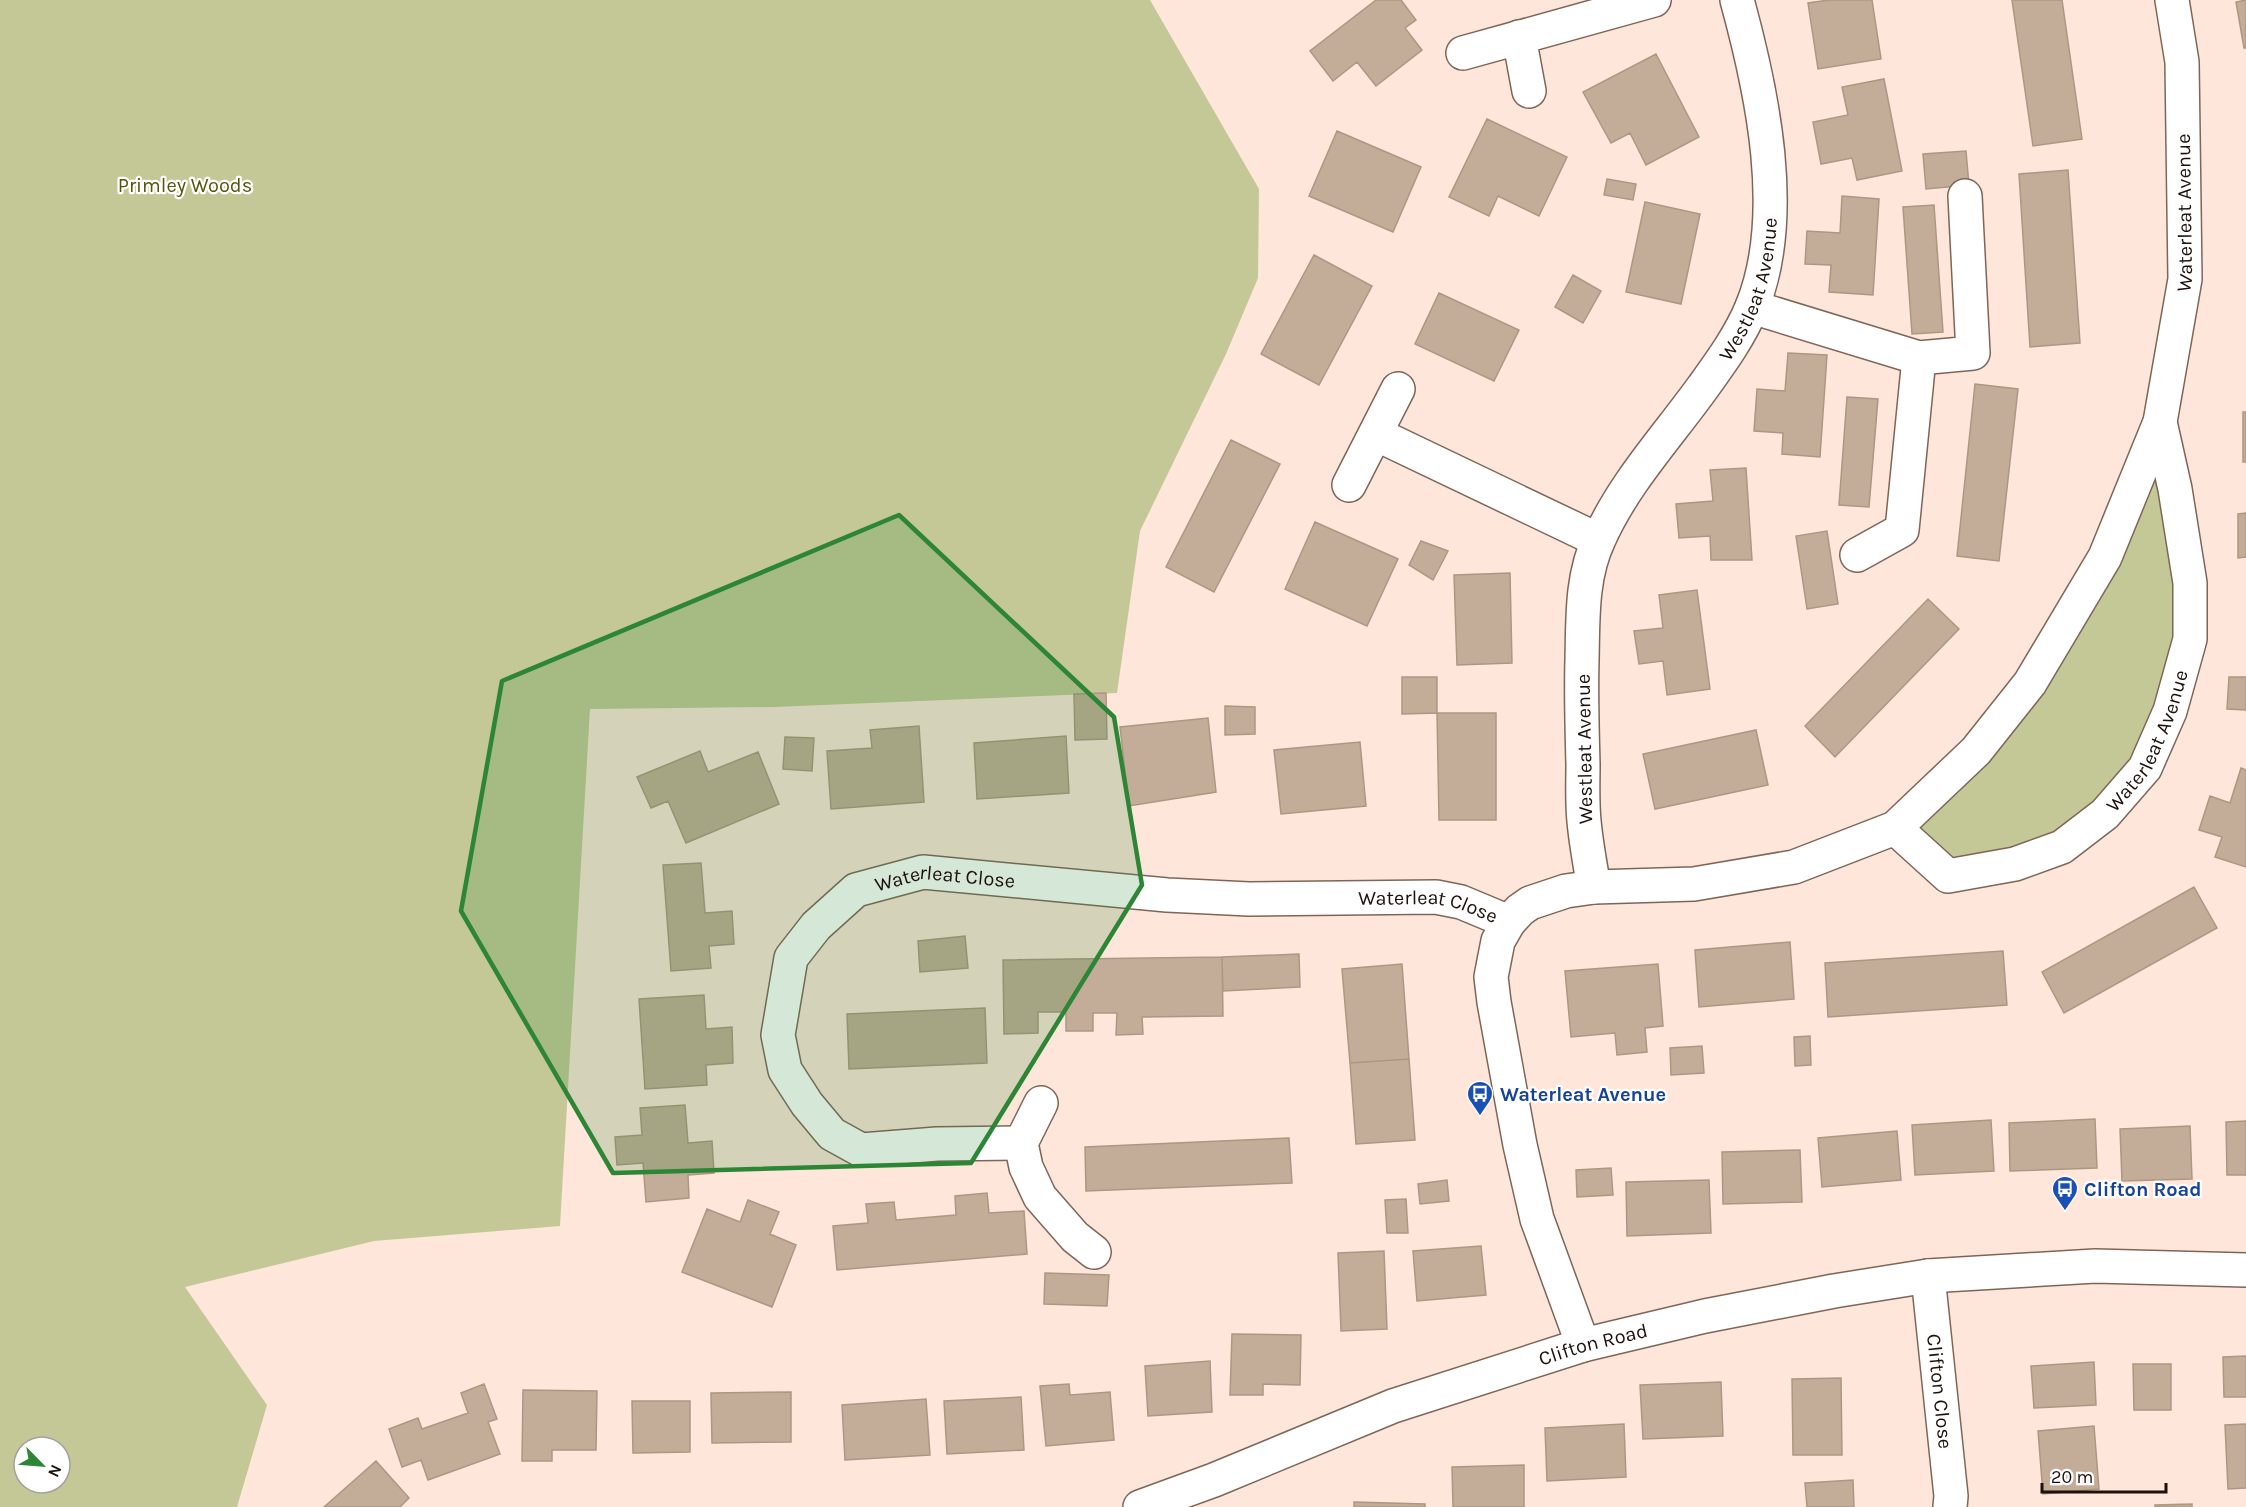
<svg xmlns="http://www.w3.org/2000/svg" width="2246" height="1507" viewBox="0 0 2246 1507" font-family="Karla,sans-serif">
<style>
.green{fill:#c4c896;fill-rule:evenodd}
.building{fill:#c4ad98;stroke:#ad9782;stroke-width:1.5}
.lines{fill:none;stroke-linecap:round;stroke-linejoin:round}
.minor-casing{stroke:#7f6558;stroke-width:36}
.minor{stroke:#fff;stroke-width:33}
.marked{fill:#2d8636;fill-opacity:0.2;stroke:#2d8636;stroke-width:4.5;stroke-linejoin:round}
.labels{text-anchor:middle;stroke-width:4.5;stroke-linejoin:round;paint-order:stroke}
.park-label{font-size:20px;fill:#54560b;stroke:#fff}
.street-label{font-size:20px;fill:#1c110c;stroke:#fff}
.transit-label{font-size:20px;font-weight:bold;fill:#164399;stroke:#fff;text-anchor:start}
</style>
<rect width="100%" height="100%" fill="#fee6da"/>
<path class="green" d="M0,0H1150L1259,189L1258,278L1226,354L1140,531L1117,693L774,707L590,709L560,1226L374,1241L185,1287L267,1405L237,1507H0ZM24,1447H60V1483H24Z
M2160,422L2190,639L2105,814L1948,876L1895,828L2030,683Z"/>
<path class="building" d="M1376,0H1401L1416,20L1405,28L1422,50L1376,86L1357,62L1333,81L1310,51Z
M1829,0H1872L1881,59L1818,69L1808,3Z
M2012,0H2062L2082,139L2033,146Z
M2246,0V48H2244L2236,2Z
M1656,54L1699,137L1646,165L1630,133L1611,143L1583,92Z
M1884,79L1902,171L1857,180L1852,158L1821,164L1813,122L1848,115L1842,87Z
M1487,119L1567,157L1539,216L1498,196L1489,216L1449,197Z
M1337,131L1421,167L1393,232L1309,196Z
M1966,151L1969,185L1926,189L1923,154Z
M2068,170L2080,343L2030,347L2019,174Z
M1607,179L1636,184L1633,200L1604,195Z
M1842,196L1879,199L1873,295L1829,292L1831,265L1805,264L1807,231L1840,233Z
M1645,202L1700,214L1681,304L1626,292Z
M1934,205L1943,332L1912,334L1903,207Z
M1314,255L1372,286L1319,385L1261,354Z
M1573,275L1601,291L1583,323L1555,307Z
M1439,293L1519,330L1494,381L1415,344Z
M1788,353L1827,355L1820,457L1782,454L1783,433L1754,431L1757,389L1785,391Z
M1975,384L2018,389L1999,561L1957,556Z
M1847,397L1878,399L1869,507L1839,505Z
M2243,412H2246V462H2243Z
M1231,440L1280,464L1214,592L1166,567Z
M1746,468L1752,560H1711L1710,536L1679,538L1676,504L1713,501L1710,470Z
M2246,513V557L2238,558V514Z
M1315,522L1398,559L1367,626L1285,589Z
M1827,531L1838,604L1807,609L1796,536Z
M1421,541L1448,551L1433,580L1409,565Z
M1510,573L1512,663L1457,665L1454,575Z
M1697,590L1710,689L1667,695L1663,661L1639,664L1634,631L1663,628L1659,595Z
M1928,599L1959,629L1835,757L1805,726Z
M1402,677H1437V713L1402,714Z
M2229,677H2246V710L2227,709Z
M1106,693L1107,739L1075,740L1074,694Z
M1225,706L1255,707V734L1225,735Z
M1437,713H1496V820H1439Z
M1208,718L1216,792L1129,806L1120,727Z
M919,726L924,802L831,809L827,751L872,748L870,730Z
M1756,730L1768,785L1655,809L1643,754Z
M1066,736L1069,793L977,799L974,743Z
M785,737L814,738L812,771L783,769Z
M1360,742L1366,806L1281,814L1274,750Z
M700,751L708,772L758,752L779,804L686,843L668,801L651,808L637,777Z
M2241,768L2246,770V867L2215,857L2222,837L2199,830L2210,796L2230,803Z
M701,863L705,913L732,911L734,944L709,946L711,968L671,971L663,865Z
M2194,887L2217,928L2064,1013L2042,972Z
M965,936L968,968L920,972L918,941Z
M1790,942L1794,999L1699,1007L1695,950Z
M2003,951L2007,1005L1828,1017L1825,963Z
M1299,954L1300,987L1223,991L1222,957Z
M1222,957L1223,1016L1142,1017L1143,1034L1116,1035L1117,1013H1093V1031H1066V1012H1038V1033L1004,1034L1003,960Z
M1402,964L1409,1059L1350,1063L1342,969Z
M1658,964L1663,1026L1645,1028L1647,1052L1617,1055L1615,1033L1571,1037L1565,971Z
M704,995L706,1029L732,1027L733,1063L706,1065L707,1085L645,1089L639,999Z
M985,1008L987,1063L849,1069L847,1014Z
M1810,1036L1811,1065L1795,1066L1794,1037Z
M1702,1046L1704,1073L1671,1075L1670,1048Z
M1409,1059L1415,1140L1356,1144L1350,1063Z
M685,1105L688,1143L712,1141L714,1173L688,1175L689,1198L646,1202L643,1163L617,1165L615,1137L642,1135L640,1108Z
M2095,1119L2097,1168L2010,1171L2009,1123Z
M1991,1120L1994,1171L1915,1175L1912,1125Z
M2246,1121V1175H2227L2226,1122Z
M2190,1126L2192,1179L2122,1181L2120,1129Z
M1897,1131L1901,1180L1822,1187L1818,1138Z
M1289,1138L1292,1183L1086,1191L1085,1147Z
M1800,1150L1802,1202L1723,1204L1722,1152Z
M1611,1168L1613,1195L1577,1197L1576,1170Z
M1447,1180L1449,1201L1420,1204L1418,1184Z
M1709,1180L1711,1233L1627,1236L1626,1182Z
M987,1193L989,1213L1024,1211L1027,1254L837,1270L833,1226L868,1223L866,1204L894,1202L896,1220L956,1215L955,1196Z
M1406,1199L1408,1233H1387L1385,1200Z
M748,1200L779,1212L770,1234L796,1245L772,1307L682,1272L707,1209L740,1222Z
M1481,1246L1486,1295L1417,1301L1413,1251Z
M1384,1251L1387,1329L1341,1331L1338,1253Z
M1045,1273L1109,1275L1107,1306L1044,1304Z
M1232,1334L1301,1335L1300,1385L1263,1384V1395H1230Z
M2246,1356V1397H2224L2223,1357Z
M1210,1361L1212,1412L1148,1416L1145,1366Z
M2094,1362L2096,1405L2034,1408L2031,1366Z
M2133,1364H2171V1410H2134Z
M1841,1378L1842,1455H1793L1792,1379Z
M1721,1382L1723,1436L1643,1439L1640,1385Z
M484,1384L497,1419L488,1422L500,1454L428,1480L421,1460L402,1467L389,1429L418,1418L422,1429L468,1413L461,1393Z
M1069,1384L1070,1395L1110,1392L1114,1440L1046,1446L1040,1386Z
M523,1390L597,1391L596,1450H552V1461H522Z
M791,1392V1442L712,1443L711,1393Z
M1021,1397L1024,1450L947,1454L944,1401Z
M926,1399L930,1455L845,1460L842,1405Z
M632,1401H690V1452L633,1453Z
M1624,1424L1626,1477L1547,1481L1545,1428Z
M2246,1424V1488L2228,1489L2225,1425Z
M2094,1426L2099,1489L2043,1494L2038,1431Z
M376,1461L409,1498L400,1507H324Z
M1524,1465V1507H1453L1452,1467Z
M1853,1480L1854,1507H1807L1805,1483Z
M1354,1502L1425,1504V1507H1354Z
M2192,1504V1507H2155V1505Z"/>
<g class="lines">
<defs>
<g id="minor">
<path d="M1519,37L1529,91"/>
<path d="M1463,53L1654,0"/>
<path d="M1752,307L1919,358L1973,353L1965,196"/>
<path d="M1376,434L1598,540"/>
<path d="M1349,485L1398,389"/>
<path d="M1857,555L1902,530L1919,358"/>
<path id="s1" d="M1895,828L1948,876L2015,864L2062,847L2105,814L2145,768L2170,711L2190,639V583L2175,489L2160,422"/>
<path id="s2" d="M1594,887C1590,865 1586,843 1584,821C1582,802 1583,783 1583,764C1582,730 1581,695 1582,660C1583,620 1581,577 1599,539C1624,483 1667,437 1703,387C1721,362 1740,336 1752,307C1789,216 1762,91 1737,0"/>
<path d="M1041,1103L1021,1143L1026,1167L1040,1197L1075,1237L1094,1252"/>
<path id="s3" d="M1021,1143L937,1144L861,1150L832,1134L807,1104L785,1070L778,1035L791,958L816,926L856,890L923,872L1167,895L1249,899L1436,897L1461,902L1509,922"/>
<path id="s4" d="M1928,1276L1951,1496L1950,1507"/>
<path id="s5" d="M1583,1345L1537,1219L1520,1145L1494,1002L1491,977L1498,941L1509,922L1520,910L1530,903L1566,891L1594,887L1694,884L1794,867L1895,828L1976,751L2030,683L2105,557L2160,422L2185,279L2182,62L2172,0"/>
<path id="s6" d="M1140,1507L1214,1480L1393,1406L1583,1345L1705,1316L1834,1291L1928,1276L2095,1266L2246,1270"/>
</g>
</defs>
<use href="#minor" class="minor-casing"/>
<use href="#minor" class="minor"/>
</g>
<path class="marked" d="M899,515L1114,717L1142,885L971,1163L613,1173L461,911L502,681Z"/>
<defs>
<symbol id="bus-pin" viewBox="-11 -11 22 30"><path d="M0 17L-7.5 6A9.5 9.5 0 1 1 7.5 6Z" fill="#1a4fb4" stroke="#fff"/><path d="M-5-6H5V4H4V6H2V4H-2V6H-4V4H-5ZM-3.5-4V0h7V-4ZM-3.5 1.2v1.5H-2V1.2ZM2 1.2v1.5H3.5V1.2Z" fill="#fff"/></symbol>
</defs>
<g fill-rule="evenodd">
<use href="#bus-pin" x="1465" y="1079" width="30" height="40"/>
<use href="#bus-pin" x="2050" y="1174" width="30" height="40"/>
</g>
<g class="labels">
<g class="park-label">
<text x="185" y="192">Primley Woods</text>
</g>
<g class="street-label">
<text dy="7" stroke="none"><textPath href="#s5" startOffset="1546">Waterleat Avenue</textPath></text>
<text dy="7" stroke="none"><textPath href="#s2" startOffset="646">Westleat Avenue</textPath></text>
<text dy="7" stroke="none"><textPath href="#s1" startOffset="330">Waterleat Avenue</textPath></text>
<text transform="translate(1584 749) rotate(-91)" y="7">Westleat Avenue</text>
<text dy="7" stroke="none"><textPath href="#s3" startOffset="572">Waterleat Close</textPath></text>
<text dy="7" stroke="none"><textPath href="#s3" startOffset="1058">Waterleat Close</textPath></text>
<text dy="7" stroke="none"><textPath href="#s6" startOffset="482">Clifton Road</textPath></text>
<text dy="7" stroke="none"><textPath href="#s4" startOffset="116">Clifton Close</textPath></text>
</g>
<g class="transit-label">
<text x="1500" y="1101">Waterleat Avenue</text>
<text x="2084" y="1196">Clifton Road</text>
</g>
</g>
<g transform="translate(42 1465) rotate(115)"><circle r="28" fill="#ffffff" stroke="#a4a09e" stroke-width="1.5"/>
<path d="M0-4.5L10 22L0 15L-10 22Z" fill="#2d8636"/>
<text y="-9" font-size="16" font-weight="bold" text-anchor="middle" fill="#1c110c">N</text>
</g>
<path d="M2042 1483v9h124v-9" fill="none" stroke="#1c110c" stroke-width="3"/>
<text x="2051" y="1483" font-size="18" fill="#1c110c" stroke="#ffffff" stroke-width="4.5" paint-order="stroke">20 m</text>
</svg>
